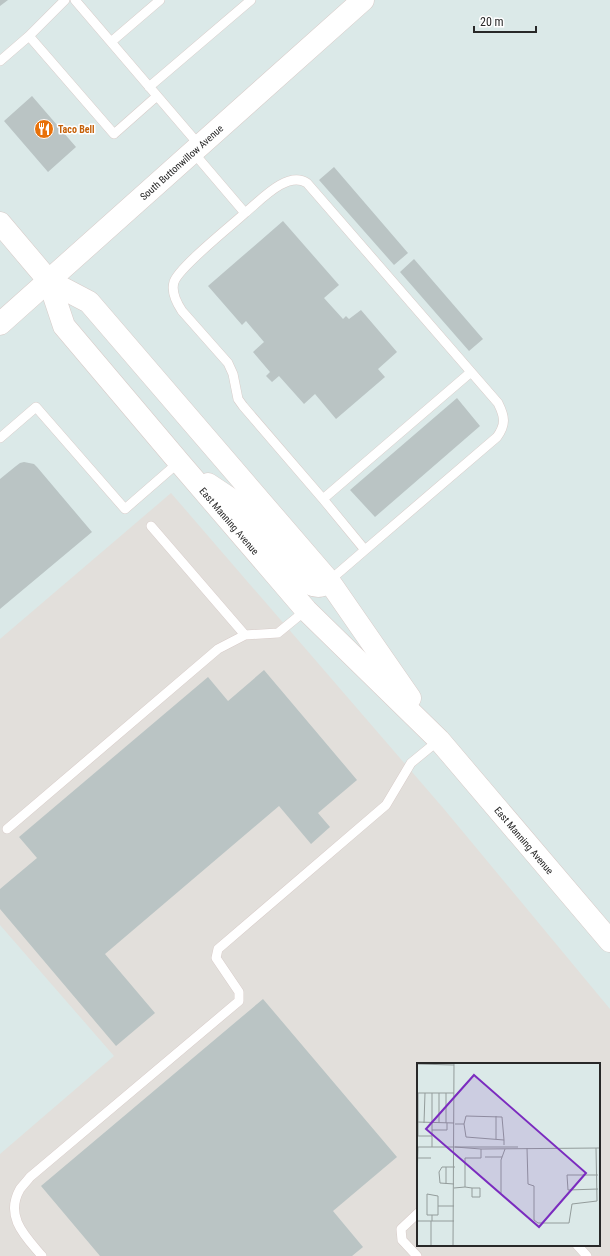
<svg xmlns="http://www.w3.org/2000/svg" width="610" height="1256" viewBox="0 0 610 1256" font-family="'Roboto Condensed',sans-serif">
<style>
.industrial{fill:#e2dfdb;fill-rule:evenodd}
.building{fill:#bac4c4}
.lines{fill:none;stroke-linecap:round;stroke-linejoin:round}
.lane-casing{stroke:#d8ccc9;stroke-width:10}
.secondary-casing{stroke:#d8ccc9;stroke-width:23}
.lane{stroke:#fff;stroke-width:9}
.secondary{stroke:#fff;stroke-width:22}
.labels{text-anchor:middle;stroke-width:3;stroke-linejoin:round;paint-order:stroke}
.food-label{font-size:10px;font-weight:bold;fill:#c56008;stroke:#fff;text-anchor:start}
.street-label{font-size:10px;fill:#282828;stroke:#fff}
.inset-road{fill:none;stroke:#939c9b;stroke-width:1}
.view{fill:#7b2cbf;fill-opacity:0.15;stroke:#7b2cbf;stroke-width:2}
.inset-edge{fill:none;stroke:#282828;stroke-width:2}
</style>
<rect width="100%" height="100%" fill="#dbe9e8"/>
<path class="industrial" d="M171,493L444,809L610,1009V1256H0V1154L114,1056L0,925V639ZM418,1064H599V1245H418Z"/>
<path class="building" d="M0,0H8L0,6Z
M32,96L76,147L48,172L4,121Z
M334,167L408,253L394,265L319,180Z
M283,221L339,285L324,298L343,319L346,316L349,319L361,310L397,352L378,369L385,377L336,419L315,394L304,404L279,376L272,382L266,376L270,372L253,352L264,342L246,321L242,325L208,286Z
M414,259L483,339L469,351L400,272Z
M457,398L480,426L375,517L350,490Z
M24,462L34,464L37,467L92,532L0,609V479L16,466L20,463Z
M264,670L357,780L318,813L330,827L311,844L279,806L105,954L155,1013L116,1046L0,909V889L37,858L19,837L208,677L228,701Z
M263,999L397,1157L333,1211L363,1247L352,1256H100L41,1186Z"/>
<g class="lines">
<defs>
<path id="lane" d="M75,0L200,146
M29,36L114,134L157,96
M111,42L160,0
M0,61L29,36L65,0
M149,87L251,0
M193,152L245,213C231,226 179,267 174,282C171,292 176,302 182,311L228,363L233,374L238,399L243,406L323,499L365,550L329,581
M245,213C260,201 287,170 307,183L498,403C505,417 506,424 497,437L365,550
M0,438L36,407L125,509L179,462
M323,499L471,372
M151,526L245,635
M7,829L218,649L245,635L278,633L306,610
M577,1245L587,1256
M42,1256C26,1237 4,1217 20,1189C23,1185 27,1181 30,1177L239,1001V992L216,958L218,949L386,805L411,763L439,740
M417,1256L402,1240L401,1229L418,1213"/>
<g id="secondary">
<path d="M0,223L49,281L89,302L329,581L410,698"/>
<path id="s1" d="M49,281L64,326L179,462L306,610L439,740L610,941"/>
<path id="s2" d="M0,324L363,0"/>
<path d="M208,484L235,502L310,584C319,588 322,586 329,581"/>
</g>
</defs>
<use href="#lane" class="lane-casing"/>
<use href="#secondary" class="secondary-casing"/>
<use href="#lane" class="lane"/>
<use href="#secondary" class="secondary"/>
</g>
<defs>
<symbol id="restaurant-disc" viewBox="-11 -11 22 22"><circle r="9.5" fill="#e8710a" stroke="#fff"/><path d="M-5-6h1v4h1v-4h1v4h1v-4h1v5L-1.5 .5V6h-2V.5L-5-1ZM5-6V6H3V1.5H1.5Q1.5-4 5-6Z" fill="#fff"/></symbol>
</defs>
<g fill-rule="evenodd">
<use href="#restaurant-disc" x="33" y="118" width="22" height="22"/>
</g>
<g class="labels">
<g class="food-label">
<text x="58" y="133">Taco Bell</text>
</g>
<g class="street-label">
<text dy="4" stroke="none"><textPath href="#s2" startOffset="243">South Buttonwillow Avenue</textPath></text>
<text dy="4" stroke="none"><textPath href="#s1" startOffset="303">East Manning Avenue</textPath></text>
<text dy="4" stroke="none"><textPath href="#s1" startOffset="738">East Manning Avenue</textPath></text>
</g>
</g>
<g transform="translate(417 1063)">
<rect width="183" height="183" fill="#dbe9e8"/>
<path class="inset-road" d="M0,1L37,2M0,30H37M1,30V73M0,59L37,60M7,60L8,30M22,60V30M29,60V30M38,61H47L49,74L87,77V82M47,61L49,53L85,54L87,77M15,67H30V60M0,73H15M79,76V53M0,84H101M15,84V30M38,84L64,86L183,85M110,85L111,121L117,123V157L121,160H152L155,141L180,138L179,85M68,94H85M1,95H14M181,112H150L151,127L181,126M0,117L1,84M29,121V104M37,121L23,120L22,109L25,104H38M48,124V95H64V86M37,125L48,124L55,125H63V134H55V125M84,130V97L88,86M21,143H37M15,152H21V133L10,131V152H15V158M0,158H37M14,183V158M36,183L37,0"/>
<path class="view" d="M57,12L169,110L122,164L9,66Z"/>
<rect width="183" height="183" class="inset-edge"/>
</g>
<path d="M474 26v6h62v-6" fill="none" stroke="#282828" stroke-width="2"/>
<text x="480" y="26" font-size="12" fill="#282828" stroke="#ffffff" stroke-width="3" paint-order="stroke">20 m</text>
</svg>
